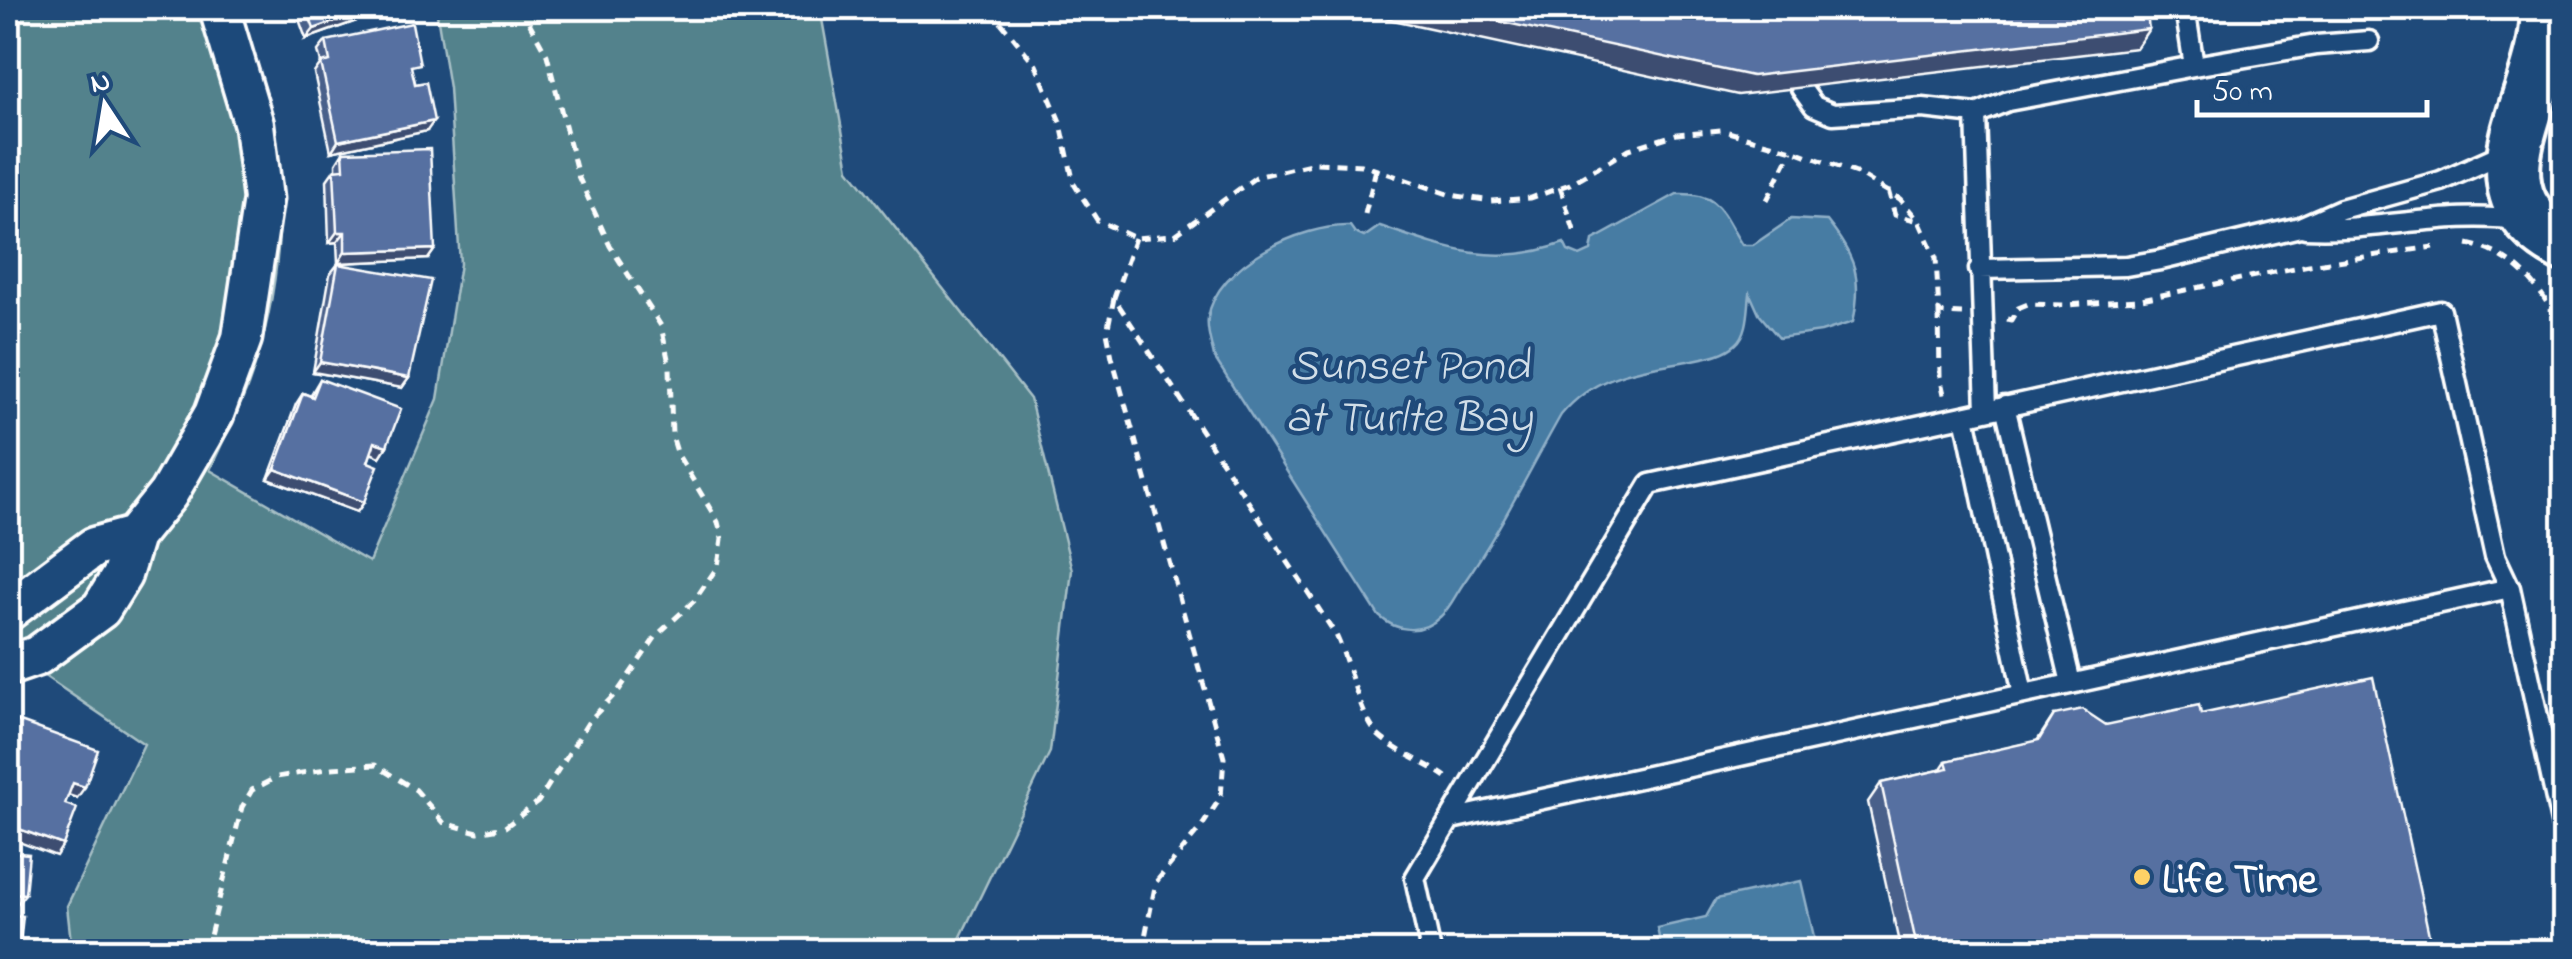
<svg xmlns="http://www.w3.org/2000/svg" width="2572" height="959" viewBox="0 0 2572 959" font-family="'Indie Flower',sans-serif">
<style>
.green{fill:#52828c;stroke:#a8c0c6;stroke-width:2.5}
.water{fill:#467ba3;stroke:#90b0c8;stroke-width:2.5}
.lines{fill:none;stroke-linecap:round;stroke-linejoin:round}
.lane-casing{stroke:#fff;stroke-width:25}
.street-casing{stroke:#fff;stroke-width:45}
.secondary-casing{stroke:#fff;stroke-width:60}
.path{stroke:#fff;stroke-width:5;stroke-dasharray:10 8;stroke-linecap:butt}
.lane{stroke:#1f4a7a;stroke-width:18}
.street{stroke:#1f4a7a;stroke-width:38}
.secondary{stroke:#1f4a7a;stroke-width:52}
.wall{fill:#4a608a;stroke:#fff;stroke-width:2.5}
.shaded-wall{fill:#3c4e71;stroke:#fff;stroke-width:2.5}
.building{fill:#5670a1;stroke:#fff;stroke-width:2.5}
.poi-dot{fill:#ffd166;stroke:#1f4a7a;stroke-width:4}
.labels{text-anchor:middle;stroke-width:9;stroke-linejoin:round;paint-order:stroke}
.poi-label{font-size:42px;font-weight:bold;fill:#fff;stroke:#1f4a7a;text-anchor:start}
.water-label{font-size:45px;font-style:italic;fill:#d1dee8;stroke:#1f4a7a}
</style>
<rect width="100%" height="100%" fill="#1f4a7a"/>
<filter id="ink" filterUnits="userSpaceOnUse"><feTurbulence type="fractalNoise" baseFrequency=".01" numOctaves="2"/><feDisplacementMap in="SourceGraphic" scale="20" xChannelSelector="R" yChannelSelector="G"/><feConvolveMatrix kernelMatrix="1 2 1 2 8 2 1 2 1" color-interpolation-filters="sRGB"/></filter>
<g filter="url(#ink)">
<path class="green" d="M8,8H236C245,31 255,55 262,79C292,175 282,293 248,386C237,415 222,442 210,470L369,562L438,399L460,264L449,88L436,8H820L849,169L1030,399L1072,570L1050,752L954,951H72L67,906L144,744L37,671L8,687Z"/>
<path class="water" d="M1677,194C1721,192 1722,214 1742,245H1753L1791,219L1827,221C1855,256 1863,278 1853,322L1821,332L1779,338L1759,314L1750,294C1748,309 1749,333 1736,344C1724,355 1707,357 1693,360C1640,370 1597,372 1561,415C1529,471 1500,531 1463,584C1456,594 1450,608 1441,616C1422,635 1397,632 1379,616L1214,357C1212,346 1206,330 1208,318C1216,264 1302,224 1350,226L1355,233L1364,237L1380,226C1446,249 1495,268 1564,243L1568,251L1580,256L1591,251L1593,240Z
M1801,881L1815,941L1762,951H1662L1657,928L1706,917L1716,899Z"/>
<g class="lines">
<defs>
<path id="lane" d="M2194,66L2316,45L2369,41
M1801,88L1814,106L1833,114L1923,108L1976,114
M2305,228C2379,232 2449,209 2523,221
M1979,269L2126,266L2161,260L2300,227L2341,209L2441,181L2508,151
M2005,406L2071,683
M1986,411L2441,311L2495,556L2510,588L2564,836
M1965,416L2023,694
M1451,819L2510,588
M1431,952L1415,878L1650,484L1986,411L1976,114L2008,101L2194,66L2185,8"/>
<path id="street" d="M8,611L94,547L134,536
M8,666L37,656L101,609L122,575L134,536L168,494L214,414L242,338L263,199L254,125L219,8"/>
<path id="secondary" d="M2547,8C2553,93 2457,188 2564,245"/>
</defs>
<use href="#lane" class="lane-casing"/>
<use href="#street" class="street-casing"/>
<use href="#secondary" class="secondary-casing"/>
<path class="path" d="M989,8L1036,65L1061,124L1074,184L1097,220L1135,238L1175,235L1256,177L1315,163L1362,165L1451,195L1491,201L1531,198L1570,184L1629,149L1677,134L1721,130L1792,150L1859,174L1900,199L1919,221L1936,258L1939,313L1962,314
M1560,187L1575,233
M1888,190L1895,215L1919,221
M1767,200L1792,150
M1365,214L1376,169
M1135,238L1114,298L1336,635C1349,662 1360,718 1379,736C1398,753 1425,762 1446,777
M2468,244C2517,254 2549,294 2564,340
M1114,298L1107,332L1112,357L1224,758L1221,797L1202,826L1156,882L1142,952
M1939,313L1940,376L1945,399
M2007,319L2011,320L2018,308L2028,304L2066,305L2137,300L2309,265L2433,247
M206,952L242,807L252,790L277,777L332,768L375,765L416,790L444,823L478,832L505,827L538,802L589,721L619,690L657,635L694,601L718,566L722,539L718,522L678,455L672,436L670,368L661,326L610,246L578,176L547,55L521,8"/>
<use href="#lane" class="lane"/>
<use href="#street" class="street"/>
<use href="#secondary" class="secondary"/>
</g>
<path class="wall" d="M295,8H393L306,39Z
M326,41L413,74L427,131L331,152L314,73L321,63L318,51Z
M343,152L435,249L428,259L338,263L337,242L329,243L327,180L334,170L336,169V163Z
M338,264L409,378L402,388L313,372L330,274Z
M320,379L387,446L380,457L371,453L368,462L364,502L357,512L268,479L296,404L303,393L310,396Z
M2201,714L2426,952H1901L1868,802L1881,783L1940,770L1946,761L2037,741L2054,715L2106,725Z"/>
<path class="shaded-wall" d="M372,8H393L306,39L314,29Z
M1363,8H1438L2149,29L2136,48L1738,95L1393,20Z
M434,121L427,131L331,152L338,141Z
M337,232H345L337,242L329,243Z
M435,249L428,259L338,263L345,252Z
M320,362L409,378L402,388L313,372Z
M375,442L387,446L380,457L368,452Z
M275,469L364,502L357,512L268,479Z
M73,783L85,787L77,798L65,794Z
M8,825L63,845L56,856L8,838Z
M12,893L25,894L17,904H8Z
M2431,944L2426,952H2395Z"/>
<path class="building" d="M306,8H372L314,29Z
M1438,8H2146L2149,29L1752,76Z
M412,23L420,64L411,66L415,84L426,82L434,121L338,141L321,63L330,61L326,41Z
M430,149L435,249L345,252V232H337L334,170L344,169L343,152Z
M338,264L431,280L409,378L320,362Z
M320,379L401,409L387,446L375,442L368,462L378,466L364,502L275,469L303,393L313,397Z
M2373,677L2431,944L2395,952H1918L1881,783L1948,768L1946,761L2039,740L2054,715L2082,709L2106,725L2199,705L2201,714Z
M12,719L98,750L85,787L73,783L65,804L77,808L63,845L8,825V732Z
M8,852L29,854L25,894L12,893L10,915L23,916L19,952H8Z"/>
</g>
<circle class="poi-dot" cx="2142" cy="877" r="10"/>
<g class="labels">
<g class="poi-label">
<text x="2162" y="892">Life Time</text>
</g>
<g class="water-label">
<text x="1409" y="379">Sunset Pond<tspan x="1409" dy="52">at Turlte Bay</tspan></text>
</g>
</g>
<rect width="2572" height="959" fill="none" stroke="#1f4a7a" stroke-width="40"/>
<rect x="20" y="20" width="2532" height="919" fill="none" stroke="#fff" stroke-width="4" filter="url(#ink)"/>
<g transform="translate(105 105) rotate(348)" stroke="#1f4a7a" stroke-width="8" paint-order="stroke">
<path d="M0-8L18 38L0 25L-18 38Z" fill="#ffffff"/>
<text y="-15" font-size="28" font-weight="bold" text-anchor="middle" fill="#ffffff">N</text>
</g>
<path d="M2197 100v15h230v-15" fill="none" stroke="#ffffff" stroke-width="5"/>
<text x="2212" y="100" font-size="30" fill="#ffffff" stroke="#1f4a7a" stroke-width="8" paint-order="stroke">50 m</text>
</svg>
